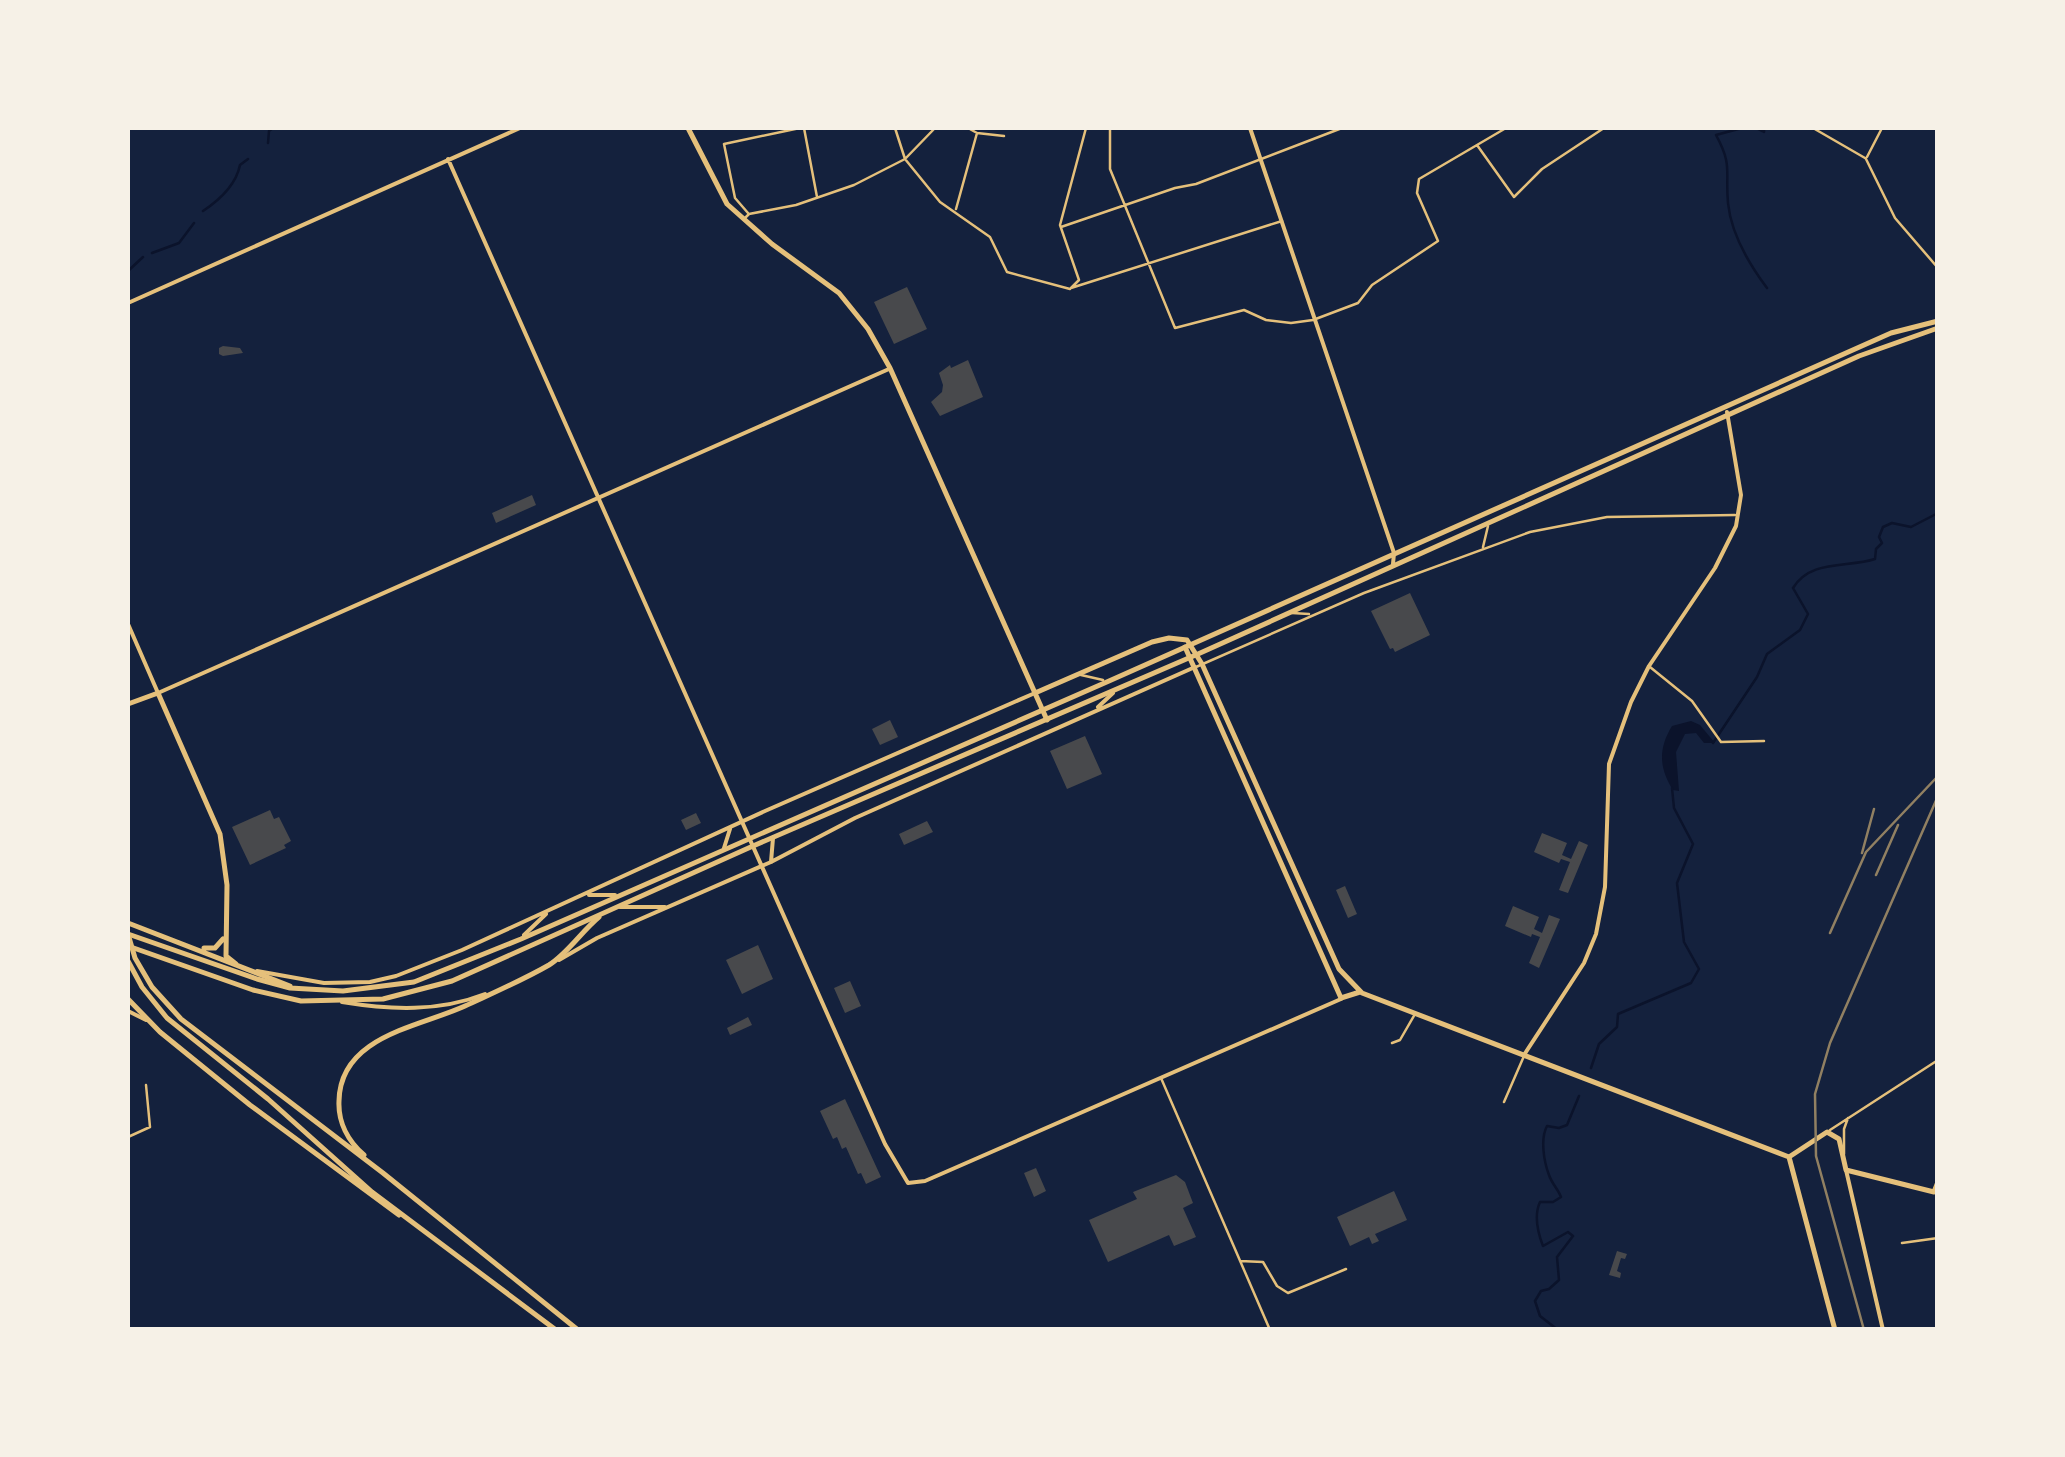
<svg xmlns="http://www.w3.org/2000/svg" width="2065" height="1457" viewBox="0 0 2065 1457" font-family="'Times New Roman',serif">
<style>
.water{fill:#0b132b}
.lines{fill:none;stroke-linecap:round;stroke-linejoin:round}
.stream{stroke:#0b132b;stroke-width:2.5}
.building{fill:#48494c}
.minor{stroke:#e5c07b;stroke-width:2.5}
.tertiary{stroke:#e5c07b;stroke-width:4}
.secondary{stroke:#e5c07b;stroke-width:5}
.primary{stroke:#e5c07b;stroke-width:5}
.rail{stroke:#918062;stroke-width:2.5}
</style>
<rect width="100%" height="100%" fill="#14213d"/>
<path class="water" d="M1691,721L1700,725L1715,743H1704L1696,733L1685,734L1676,752L1679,791L1673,790C1659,768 1658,749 1672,726Z"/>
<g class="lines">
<path class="stream" d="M1742,128L1716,135C1733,166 1725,171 1728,203C1731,233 1749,264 1767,288
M1756,128L1764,132V128
M268,143L269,131L273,128
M203,211C218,201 236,185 240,165L248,159
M152,253L179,243L194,223
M128,271L143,257
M1713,743L1757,677L1767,654L1800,630L1808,614L1793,588C1811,559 1847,568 1875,559L1876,549L1882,543L1879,537L1883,527L1892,523L1911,527L1938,513
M1591,1068L1599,1044L1617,1027L1618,1014L1691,983L1699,969L1684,942L1677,883L1693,844L1674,808L1672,788
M1558,1330L1540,1316L1535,1301L1541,1291L1549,1289L1559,1280L1557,1257L1573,1236L1568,1232L1543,1246C1538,1233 1534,1215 1540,1202H1553L1561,1197C1558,1189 1552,1184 1549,1175C1544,1162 1540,1139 1547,1126L1559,1128L1567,1125L1579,1096"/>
</g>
<path class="building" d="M907,287L927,329L894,344L874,302Z
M223,346L240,348L243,353L223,356L219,354V348Z
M968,360L983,397L940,416L931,402L942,392L943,385L939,373L950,365L951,368Z
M532,495L536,505L496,523L492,513Z
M1410,593L1430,635L1395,652L1393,648L1390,649L1371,611Z
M890,720L898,737L880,745L872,729Z
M1085,736L1102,774L1067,789L1050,751Z
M270,810L274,819L279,817L291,841L284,845L286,848L250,865L232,827Z
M696,813L701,823L686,830L681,820Z
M927,821L933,832L904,845L899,834Z
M1542,833L1567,843L1562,855L1571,859L1579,841L1588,845L1568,893L1559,890L1570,862L1561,859L1559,863L1534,852Z
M1345,886L1357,914L1348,918L1336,890Z
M1513,906L1539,917L1534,929L1542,933L1549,915L1560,919L1539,968L1529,963L1540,937L1532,934L1531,937L1505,926Z
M758,945L773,979L742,994L726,960Z
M850,981L861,1006L845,1013L834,988Z
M748,1017L752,1025L730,1035L727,1028Z
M845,1099L881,1177L866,1184L861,1173L858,1174L846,1147L842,1149L837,1137L833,1139L820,1111Z
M1036,1168L1046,1191L1034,1197L1024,1173Z
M1176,1175L1185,1182L1193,1203L1183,1208L1196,1237L1174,1246L1169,1235L1108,1262L1089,1220L1137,1199L1133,1192Z
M1394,1191L1407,1220L1375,1234L1379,1241L1372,1244L1369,1237L1350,1246L1337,1217Z
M1617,1251L1627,1254L1625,1259L1621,1258L1617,1271L1621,1273L1620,1278L1609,1275Z"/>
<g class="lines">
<path class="minor" d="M804,128L817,197
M895,128L905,159L940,202L990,237L1007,272L1070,289
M968,128L977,133L1004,136
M1110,128V169L1175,328L1244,310L1266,320L1291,323L1313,320L1358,303L1372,285L1438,241L1417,193L1419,179L1506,128
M1813,128L1865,158
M1477,145L1514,197L1542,169L1604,128
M1867,157L1882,128
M1866,159L1895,218L1938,268
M956,209L977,133
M748,213L735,198L724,144L800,128
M745,218L749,214L796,205L854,185L905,159L935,128
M1061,227L1175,188L1196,184L1342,128
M1071,288L1282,221
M1071,288L1079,280L1060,225L1086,128
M1483,547L1488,526
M1292,613L1309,614
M1196,667L1364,593L1530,532L1607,517L1735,515
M1650,667L1692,701L1721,742L1764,741
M1081,675L1103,680
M1392,1043L1400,1040L1415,1014
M1161,1078L1270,1330
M1504,1102L1524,1056
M1830,1130L1938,1060
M128,1137L150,1127L146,1085
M1844,1154V1129L1848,1118
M1902,1243L1938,1238
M1240,1261L1263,1262L1277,1286L1288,1293L1346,1269"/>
<path class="tertiary" d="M1250,128L1394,553L1393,564
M448,159L885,1144L908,1183L925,1181L1341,999
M128,303L520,128
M128,624L158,693L889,369
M1098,707L1113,693
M724,848L730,829
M771,862L773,838
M589,895H615
M620,907H665
M524,935L546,914
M559,960L597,938L771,862L855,818L1195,667
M257,971L324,983L370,982L396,976L462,950L765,811L1035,693
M342,1002C391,1010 439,1012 485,994
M128,1011L146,1020
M1524,1055L1584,963L1596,934L1605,887L1609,764L1631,702L1649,666L1715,568L1736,526L1741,495L1727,412
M1846,1170L1883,1330"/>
<path class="secondary" d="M688,128L727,204L772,244L839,293L868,329L890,368L1047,720
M1185,647L1341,998L1360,992
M1035,693L1152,642L1169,638L1187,640L1202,664L1339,969L1362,993L1789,1157
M128,704L158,693L220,834L227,885L226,956L236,964
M128,923L290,986
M128,934L135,958L152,987L181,1019L383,1173L578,1330
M204,948H215L223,939
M128,961L142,987L167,1018L268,1099L372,1192L556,1330
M128,999L160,1032L250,1105L399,1215
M364,1155C348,1141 338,1122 339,1101C340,1036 419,1027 465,1006C493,993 523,980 549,965C567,954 582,931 599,917
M1789,1157L1827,1132L1839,1139L1846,1170L1934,1192L1938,1182
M1789,1157L1835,1330"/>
<path class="primary" d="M128,934L257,979L290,988L343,991L414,982L521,939L1109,681L1891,333L1938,321
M128,946L253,990L301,1001L383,999L452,981L753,846L1198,654L1859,356L1938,328"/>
<path class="rail" d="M1862,853L1874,809
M1876,875L1898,825
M1830,933L1866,852L1938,776
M1864,1330L1816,1156L1815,1094L1830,1043L1938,796"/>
</g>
<rect width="2065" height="1457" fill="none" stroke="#f6f1e7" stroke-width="260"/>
</svg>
